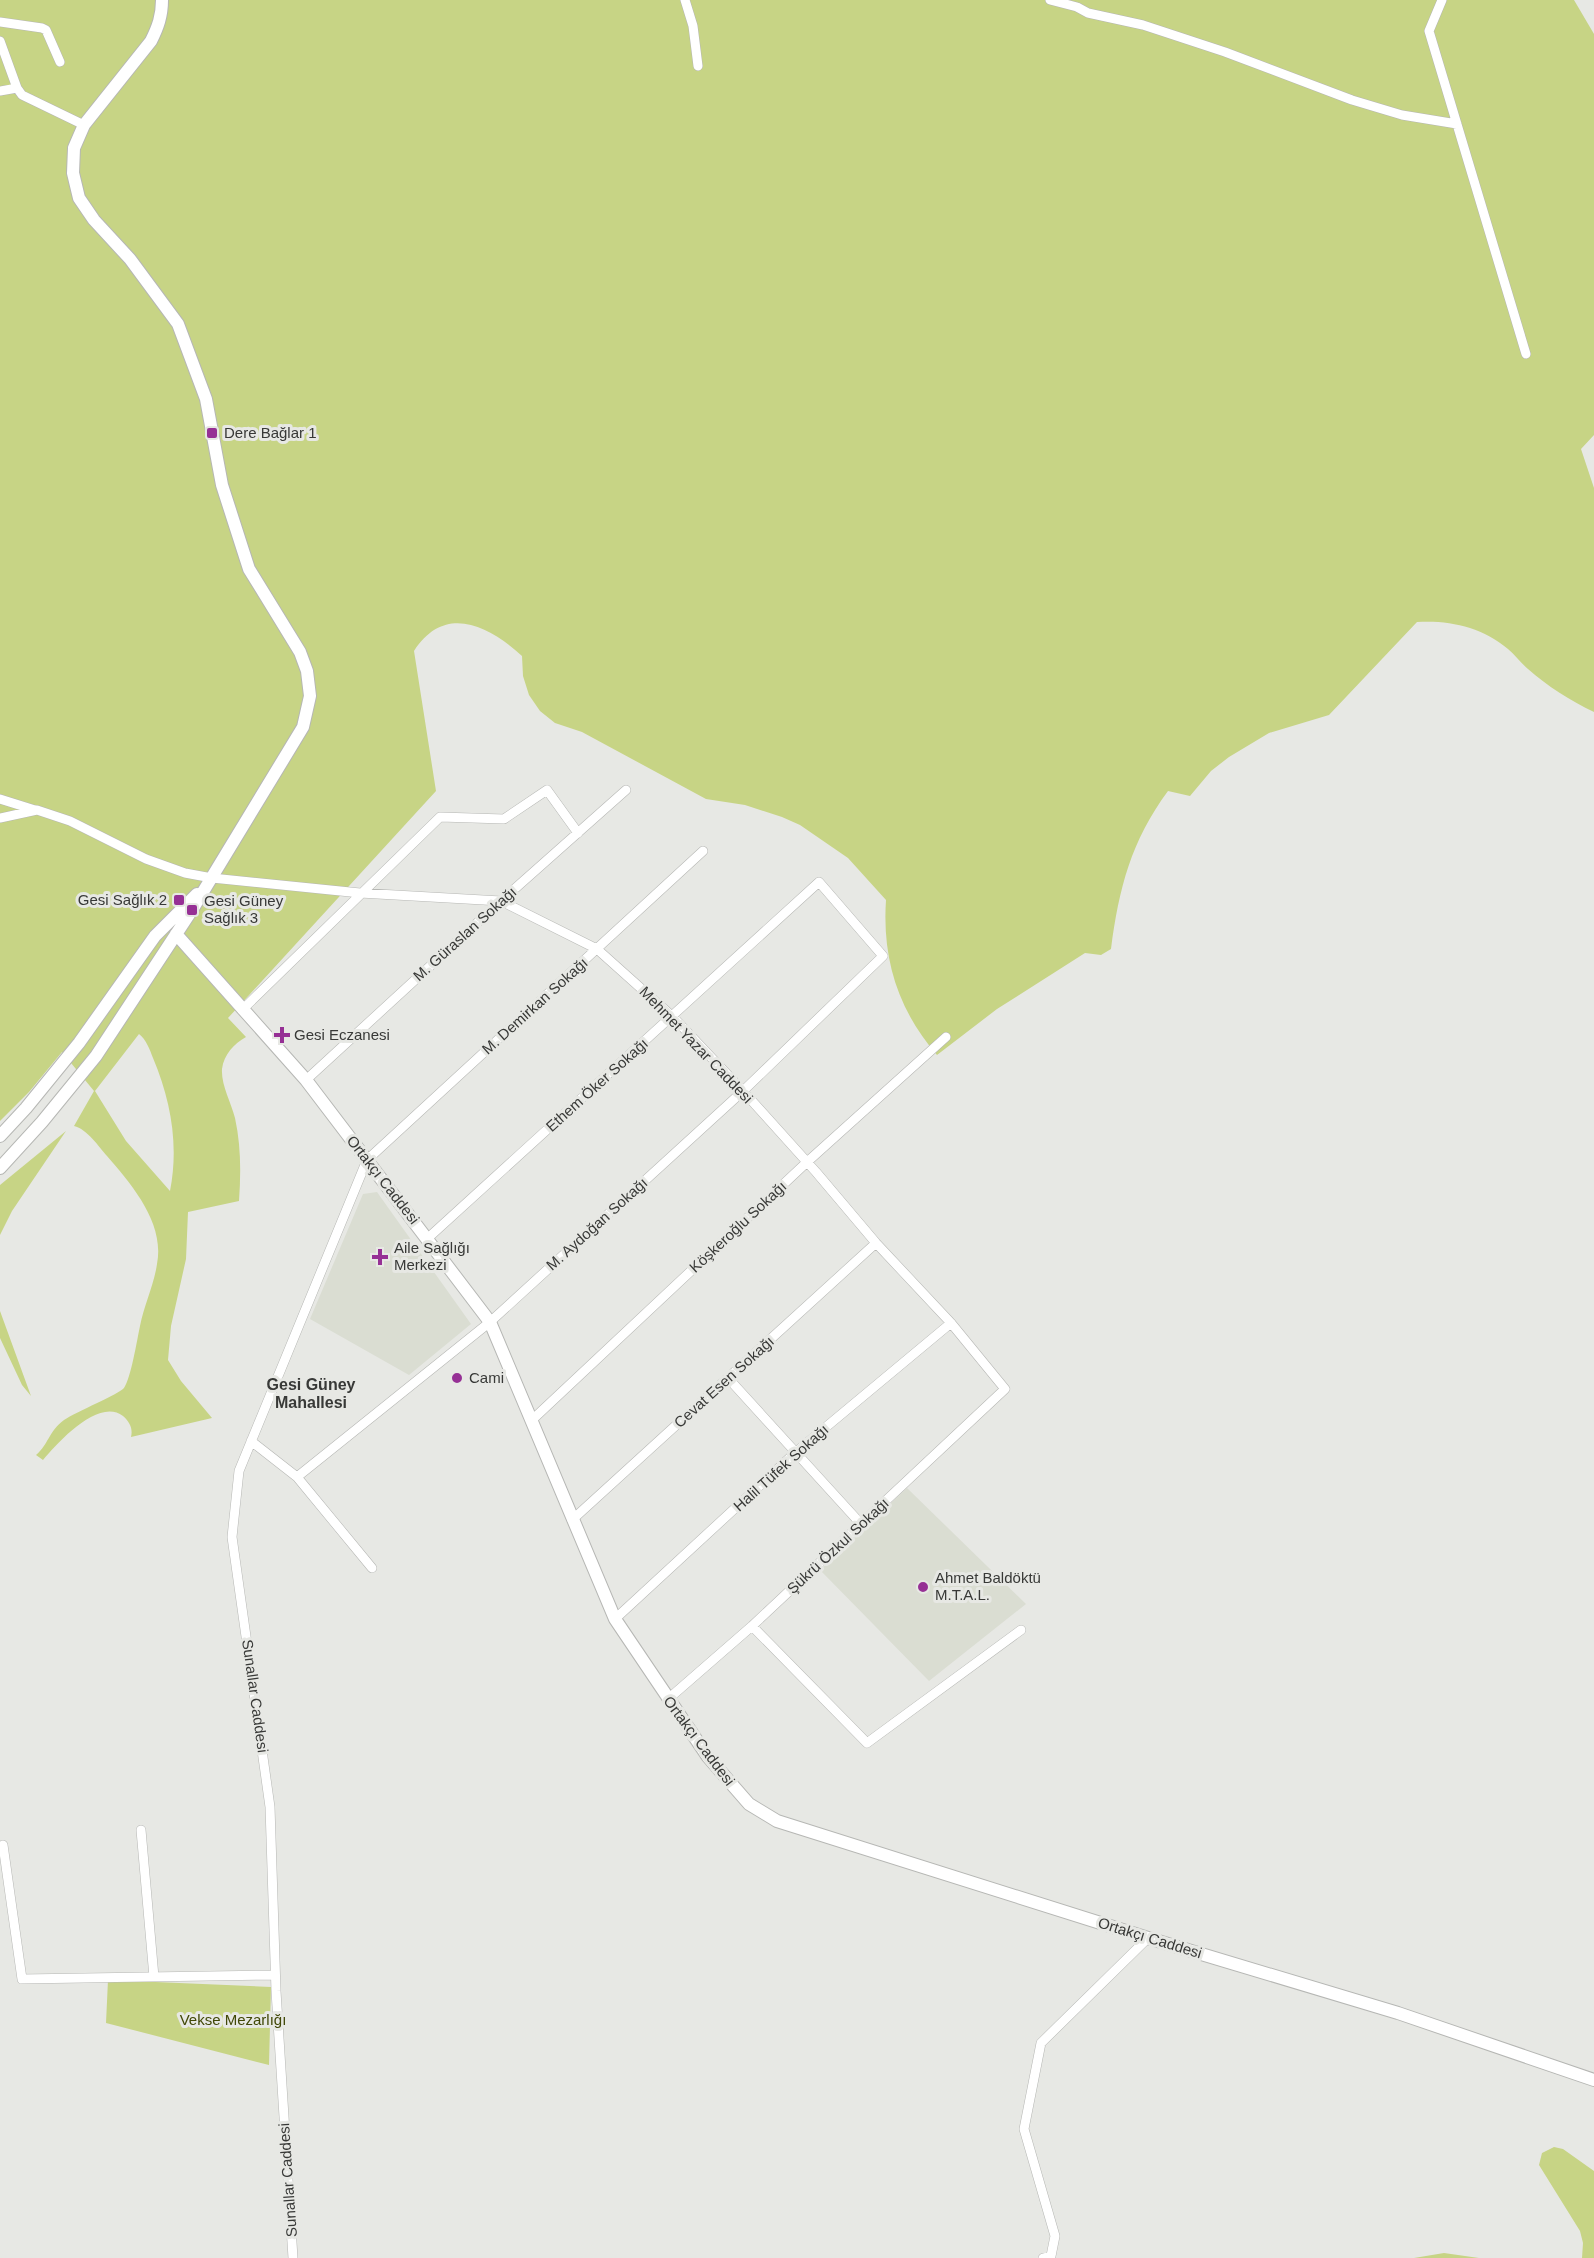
<svg xmlns="http://www.w3.org/2000/svg" width="1594" height="2258" viewBox="0 0 1594 2258" font-family="Arial,sans-serif">
<style>
.built{fill:#daddd2}
.green{fill:#c7d485;fill-rule:evenodd}
.lines{fill:none;stroke-linecap:round;stroke-linejoin:round}
.minor-casing{stroke:#b6b7b4;stroke-width:10}
.tertiary-casing{stroke:#b6b7b4;stroke-width:14}
.minor{stroke:#fff;stroke-width:9}
.tertiary{stroke:#fff;stroke-width:12}
.poi-dot{fill:#963095;stroke:#e7e8e4;stroke-width:2}
.labels{text-anchor:middle;stroke-width:6;stroke-linejoin:round;paint-order:stroke}
.poi-label{font-size:15px;fill:#383937;stroke:#e7e8e4;text-anchor:start}
.street-label{font-size:15px;fill:#383937;stroke:#e7e8e4}
.park-label{font-size:15px;fill:#414807;stroke:#e7e8e4}
.neighbourhood-label{font-size:16px;font-weight:bold;fill:#383937;stroke:#e7e8e4}
</style>
<rect width="100%" height="100%" fill="#e7e8e4"/>
<path class="built" d="M377,1192L471,1324L409,1375L310,1319L363,1194Z
M907,1488L1026,1604L929,1681L820,1570Z"/>
<path class="green" d="M0,0H1574L1594,34V435L1581,449L1594,488V712C1571,701 1547,686 1528,669C1521,663 1515,655 1508,649C1482,627 1450,620 1417,622L1329,715L1269,733L1229,757L1211,771L1190,796L1168,791C1131,841 1119,888 1111,949L1101,955L1085,953L997,1009L937,1055C898,1010 882,959 886,900L848,858L800,825L782,817L745,805L706,799L582,732L555,723L540,711L529,695L523,676L522,656C489,626 445,603 414,651L436,791L228,1018L246,1037C234,1044 224,1054 222,1069C221,1085 231,1102 235,1118C241,1145 241,1173 239,1201L188,1212L186,1259L171,1326L168,1360L181,1381L212,1418L131,1437C133,1429 130,1422 123,1416C99,1397 58,1442 43,1460L36,1455C49,1444 48,1432 64,1420C76,1412 119,1394 124,1388C131,1378 137,1340 140,1326C144,1305 154,1285 157,1264C165,1223 132,1185 107,1156C99,1147 87,1129 74,1126L94,1091L62,1052L29,1092L0,1121ZM139,1034C146,1039 150,1050 153,1058C171,1101 179,1145 170,1191L126,1141L95,1091Z
M66,1131L12,1211L0,1235V1185Z
M0,1311L31,1396L22,1385L0,1338Z
M108,1980L271,1987L269,2065L106,2023Z
M1554,2147L1563,2149L1594,2171V2258H1582L1583,2243L1580,2231L1539,2165L1542,2153Z
M1444,2253L1479,2258H1414Z"/>
<g class="lines">
<defs>
<path id="minor" d="M685,0L693,26L698,66
M1050,0L1077,7L1088,13L1143,25L1225,52L1352,100L1402,115L1457,124
M1442,0L1429,31L1526,354
M0,22L42,28L46,30L60,62
M0,41L17,88L22,95L84,125
M0,91L17,88
M0,799L35,810
M0,818L37,810L70,821L146,859L185,873L212,878L360,893L501,901L597,949L673,1017L743,1091L816,1172L876,1243L951,1323L1005,1389L752,1626L667,1700
M242,1010L440,817L504,819L547,790L578,833
M306,1080L501,901L626,790
M728,1378L861,1524
M532,1420L806,1163L946,1037
M251,1441L297,1477L372,1568
M297,1477L490,1322L743,1091L883,956L819,882L428,1238
M572,1520L876,1243
M615,1619L796,1452L951,1323
M752,1626L867,1743L1021,1630
M141,1830L154,1977
M3,1845L22,1979L275,1975
M293,2258L276,1991L270,1807L232,1537L239,1471L367,1160L703,851
M1043,2258L1051,2256L1055,2236L1024,2129L1041,2043L1148,1938"/>
<path id="tertiary" d="M176,934L306,1080L490,1322L615,1619L708,1757L749,1804L777,1821L1148,1938L1398,2013L1594,2080
M0,1136L26,1108L79,1043L155,936L197,894
M0,1168L42,1122L96,1056L192,910L303,727L310,696L307,671L300,652L249,569L222,485L206,399L178,324L130,259L94,220L79,198L73,173L74,148L84,125L151,41C158,27 162,16 162,0"/>
</defs>
<use href="#minor" class="minor-casing"/>
<use href="#tertiary" class="tertiary-casing"/>
<use href="#minor" class="minor"/>
<use href="#tertiary" class="tertiary"/>
</g>
<g class="poi-dot">
<rect x="206" y="427" width="12" height="12" rx="3"/>
<rect x="173" y="894" width="12" height="12" rx="3"/>
<rect x="186" y="904" width="12" height="12" rx="3"/>
<path d="M279 1026h6v6h6v6h-6v6h-6v-6h-6v-6h6z"/>
<path d="M377 1248h6v6h6v6h-6v6h-6v-6h-6v-6h6z"/>
<circle cx="457" cy="1378" r="6"/>
<circle cx="923" cy="1587" r="6"/>
</g>
<g class="labels">
<g class="poi-label">
<text x="224" y="438">Dere Bağlar 1</text>
<text x="167" y="905" text-anchor="end">Gesi Sağlık 2</text>
<text x="204" y="906">Gesi Güney<tspan x="204" dy="17">Sağlık 3</tspan></text>
<text x="294" y="1040">Gesi Eczanesi</text>
<text x="394" y="1253">Aile Sağlığı<tspan x="394" dy="17">Merkezi</tspan></text>
<text x="469" y="1383">Cami</text>
<text x="935" y="1583">Ahmet Baldöktü<tspan x="935" dy="17">M.T.A.L.</tspan></text>
</g>
<g class="street-label">
<text transform="translate(465 934) rotate(-42)" y="5">M. Güraslan Sokağı</text>
<text transform="translate(535 1006) rotate(-42)" y="5">M. Demirkan Sokağı</text>
<text transform="translate(696 1045) rotate(46)" y="5">Mehmet Yazar Caddesi</text>
<text transform="translate(597 1085) rotate(-42)" y="5">Ethem Öker Sokağı</text>
<text transform="translate(383 1180) rotate(52)" y="5">Ortakçı Caddesi</text>
<text transform="translate(597 1224) rotate(-42)" y="5">M. Aydoğan Sokağı</text>
<text transform="translate(738 1227) rotate(-43)" y="5">Köşkeroğlu Sokağı</text>
<text transform="translate(724 1382) rotate(-42)" y="5">Cevat Esen Sokağı</text>
<text transform="translate(781 1468) rotate(-42)" y="5">Halil Tüfek Sokağı</text>
<text transform="translate(838 1546) rotate(-43)" y="5">Şükrü Özkul Sokağı</text>
<text transform="translate(255 1696) rotate(82)" y="5">Sunallar Caddesi</text>
<text transform="translate(699 1741) rotate(53)" y="5">Ortakçı Caddesi</text>
<text transform="translate(1150 1938) rotate(17)" y="5">Ortakçı Caddesi</text>
<text transform="translate(288 2180) rotate(-94)" y="5">Sunallar Caddesi</text>
</g>
<g class="park-label">
<text x="233" y="2025">Vekse Mezarlığı</text>
</g>
<g class="neighbourhood-label">
<text x="311" y="1390">Gesi Güney<tspan x="311" dy="18">Mahallesi</tspan></text>
</g>
</g>
</svg>
